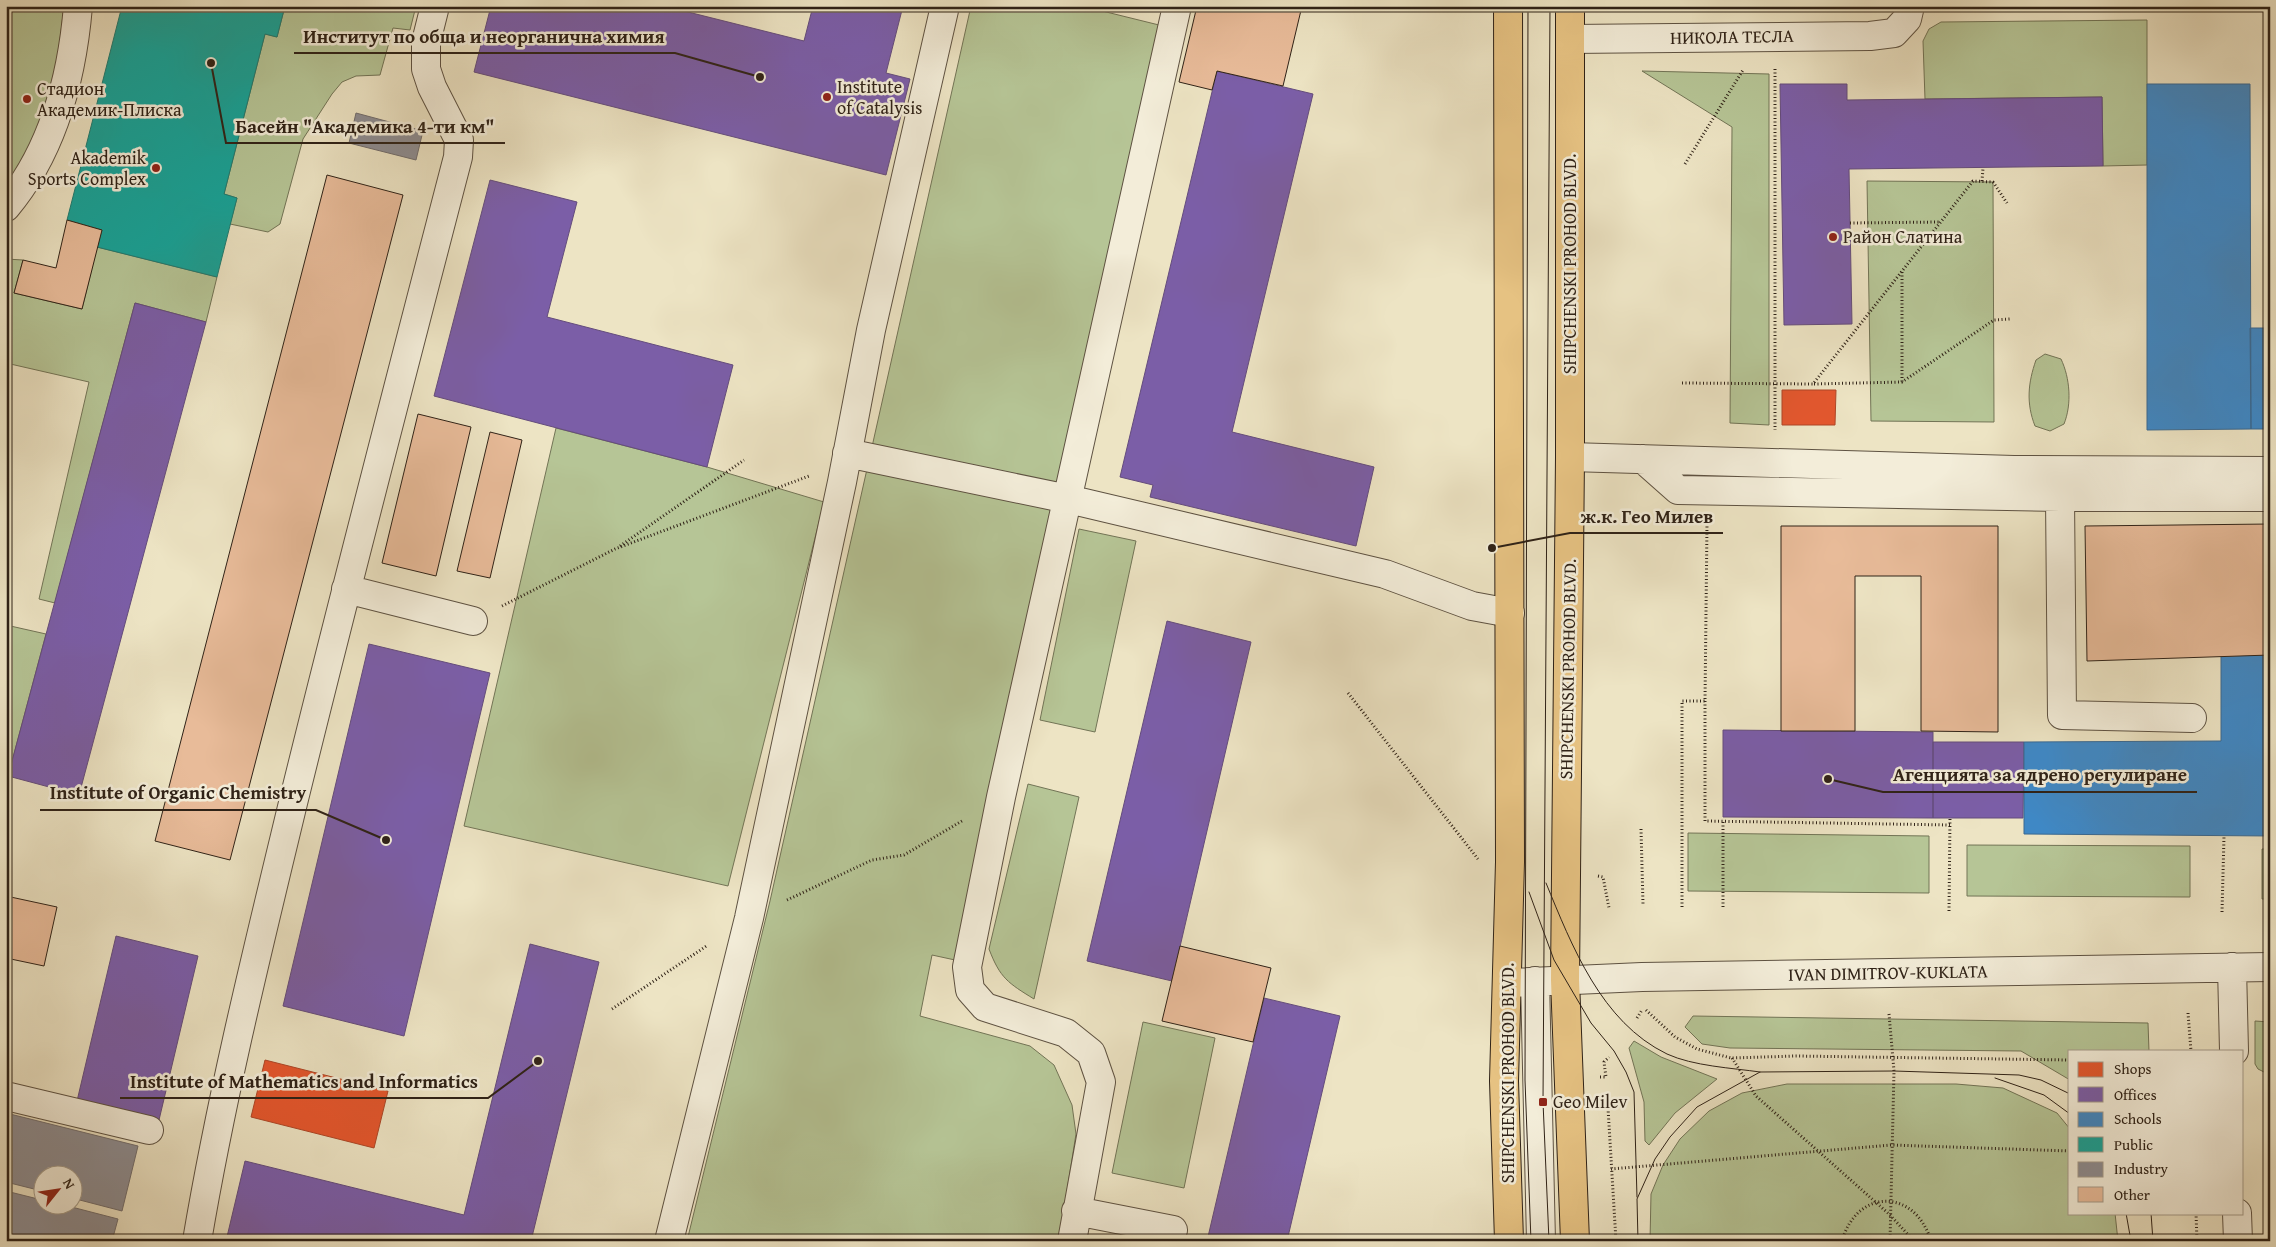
<svg xmlns="http://www.w3.org/2000/svg" width="2276" height="1247" viewBox="0 0 2276 1247" font-family="'Gentium Book Plus',serif">
<style>
.green{fill:#b6c596;stroke:#727456}
.shops{fill:#e4572e;stroke:#ae4727}
.offices{fill:#7b5ea7;stroke:#644c7c}
.schools{fill:#3f88c5;stroke:#3a6991}
.public{fill:#17a398;stroke:#1e7c71}
.industry{fill:#8d8d92;stroke:#716d6d}
.building{fill:#e8bb99;stroke:#2f2217}
.lines{fill:none;stroke-linecap:round;stroke-linejoin:round}
.minor-casing{stroke:#5e5242;stroke-width:30}
.major-casing{stroke:#2f2217;stroke-width:30}
.path{stroke:#2f2217;stroke-width:3;stroke-dasharray:1 2.5;stroke-linecap:butt}
.minor{stroke:#f3edd9;stroke-width:28}
.major{stroke:#e6c282;stroke-width:28}
.tram{stroke:#2f2217;stroke-width:1}
.poi-dot{fill:#8f2418;stroke:#f3edd9;stroke-width:2}
.labels{text-anchor:middle;stroke-width:5;stroke-linejoin:round;paint-order:stroke}
.street-label{font-size:18px;fill:#2f2217;stroke:#f3edd9}
.poi-label{font-size:18px;fill:#2f2217;stroke:#f3edd9;text-anchor:start}
.leader{fill:none;stroke:#2f2217;stroke-width:2}
.callout-dot{fill:#2f2217;stroke:#f3edd9;stroke-width:2}
.callout-label{font-size:19px;text-anchor:middle;font-weight:bold;fill:#2f2217;stroke:#f3edd9;stroke-width:5;stroke-linejoin:round;paint-order:stroke}
</style>
<rect width="100%" height="100%" fill="#ede4c4"/>
<filter id="stains"><feTurbulence type="fractalNoise" baseFrequency=".004" numOctaves="4"/><feColorMatrix values="0 0 0 0 .2 0 0 0 0 .09 0 0 0 0 .02 0 0 0 .5 -.17"/></filter>
<radialGradient id="worn" r=".72"><stop offset=".6" stop-color="#630" stop-opacity="0"/><stop offset="1" stop-color="#630" stop-opacity=".3"/></radialGradient>
<path class="green" d="M6,6H64C58,57 53,112 27,157C21,167 13,176 6,185Z
M285,6H416L410,30L393,28L380,75L356,76L342,82L332,94L303,139L280,224L268,232L230,224L237,198L224,194L265,34L277,37Z
M971,6H1082L1159,25L955,960L932,955L920,1016L1030,1046L1054,1065L1072,1105L1076,1134L1059,1241H687L770,901Z
M2147,20V165L2103,166L2102,97L1925,99L1923,41L1929,29L1941,22Z
M1642,71L1769,74V425L1730,423L1732,127Z
M1867,181L1993,182L1994,422L1871,421Z
M97,247L217,277L206,322L135,303L55,603L39,599L89,382L6,363V259L23,260L14,293L82,309Z
M2045,354L2061,359C2070,378 2072,404 2064,424L2050,431L2035,426C2026,403 2028,383 2036,360Z
M556,428L707,467L824,502L728,886L464,826Z
M1079,529L1136,541L1095,732L1040,720Z
M6,625L46,634L6,784Z
M1028,784L1079,797L1034,999C1008,983 1000,978 989,949Z
M1688,833L1929,836V893L1688,891Z
M1967,845L2190,846V897L1967,896Z
M2262,849H2270V899H2262Z
M1693,1016L2148,1023L2149,1051H2070V1080L2021,1051L1730,1048L1702,1044L1685,1027Z
M2255,1021L2270,1022V1068L2264,1072L2258,1069L2255,1064Z
M1143,1022L1215,1038L1184,1188L1112,1173Z
M1634,1041L1661,1057L1717,1079L1675,1113L1649,1145L1645,1141L1644,1102L1629,1048Z
M1787,1084H1956L2003,1088L2057,1113L2070,1129V1213H2115L2118,1241H1650L1651,1194L1663,1165L1680,1139L1709,1111L1742,1093Z"/>
<path class="shops" d="M1782,390H1836L1835,425H1782Z
M265,1060L388,1091L374,1148L251,1117Z"/>
<path class="offices" d="M491,6H664L804,41L813,6H903L886,73L910,79L886,175L474,72Z
M1217,71L1313,94L1232,432L1374,467L1356,546L1150,497L1153,485L1120,477Z
M1780,84H1847V100L2102,97L2103,166L1849,169L1852,324L1784,325Z
M490,180L577,202L547,317L733,365L707,467L434,396Z
M135,303L206,322L79,795L8,776Z
M1167,621L1251,642L1172,981L1087,961Z
M369,644L490,673L404,1036L283,1006Z
M1723,730L1933,732V818L1723,817Z
M1933,742H2024L2023,818H1933Z
M116,936L198,956L159,1120L77,1101Z
M530,944L599,962L531,1241H226L245,1161L464,1215Z
M1264,998L1340,1016L1287,1241H1207Z"/>
<path class="schools" d="M2147,84H2250L2251,429L2147,430Z
M2250,328H2270V429H2251Z
M2221,655H2270V836L2024,834V742L2221,741Z"/>
<path class="public" d="M122,6H285L277,37L265,34L224,194L237,198L217,277L97,247L102,230L67,220Z"/>
<path class="industry" d="M356,113L423,131L416,160L349,143Z
M6,1113L138,1146L122,1211L72,1198V1174H42V1191L6,1182Z
M6,1191L42,1200V1204H60L118,1219L112,1241H6Z"/>
<path class="building" d="M1197,6H1302L1283,86L1217,71L1212,90L1179,82Z
M327,175L403,195L230,860L155,841Z
M67,220L102,230L82,309L14,293L23,260L56,268Z
M418,414L471,427L436,576L382,563Z
M490,432L522,440L490,578L457,571Z
M2270,524V655L2087,661L2085,526Z
M1781,526H1998V732L1921,731V576H1855V731H1781Z
M6,896L57,907L44,966L6,958Z
M1180,946L1271,968L1253,1042L1162,1021Z"/>
<g class="lines">
<defs>
<path id="minor" d="M1570,39L1870,36L1894,33L1907,19L1910,6
M6,207C53,151 72,78 78,6
M847,453L1068,499L1385,574L1472,606L1510,613
M1570,457L2014,470L2270,471
M1643,459L1678,490L2060,497H2270
M2060,497L2062,715L2192,718
M346,589L473,621
M2232,967L2234,1051
M1535,981L1541,1241
M1507,983L1642,977L2270,967
M6,1096L149,1130
M1076,1211L1173,1230
M2237,1213L2238,1241
M197,1241C222,1093 258,948 293,803C346,587 402,372 458,157L459,140L432,87L426,69V42L435,6
M669,1241L749,918L842,482L871,330L945,6
M1072,1241L1101,1082L1091,1053L1066,1033L985,1007L970,990L967,967L1001,797L1177,6"/>
<path id="major" d="M1508,6L1510,862L1504,1081L1509,1241
M1570,6V457L1565,980L1575,1241"/>
</defs>
<use href="#minor" class="minor-casing"/>
<use href="#major" class="major-casing"/>
<path class="path" d="M1775,69V430
M1685,164L1743,70
M1982,181L1983,168
M1850,223L1940,222
M1902,272V382
M1682,383L1813,384L1973,181L1993,182L2007,203
M1814,384L1902,382L1994,320L2010,319
M620,546L744,460
M502,606L615,549L809,476
M1348,693L1478,859
M1705,701V821L1950,825
M1723,822V907
M1641,829L1643,904
M1598,876L1603,877L1609,908
M787,900L872,860L904,855L962,821
M1682,907V701H1705L1707,524
M1949,911L1950,818
M2222,912L2224,836
M612,1009L708,945
M1646,1010L1675,1037L1697,1049L1731,1058L1796,1056L2070,1060
M2188,1013L2191,1051
M1889,1014L1894,1071L1890,1241
M1637,1018L1642,1010
M1732,1058L1756,1096L1889,1214L1914,1241
M1600,1077H1606L1604,1062L1609,1057
M1608,1108L1616,1241
M1611,1169L1891,1145L2070,1151
M2196,1213L2197,1241
M1842,1241C1857,1188 1915,1188 1931,1241"/>
<use href="#minor" class="minor"/>
<use href="#major" class="major"/>
<path class="tram" d="M1528,6L1525,1080L1531,1241
M1546,883C1572,946 1601,1022 1667,1054C1693,1066 1732,1068 1760,1072
M1529,892L1554,960L1591,1023L1614,1051L1626,1072L1634,1092L1637,1197
M1995,1078L2044,1095L2070,1114
M2126,1213L2131,1241
M2151,1213L2153,1241
M1549,1241L1543,1102L1550,6
M1638,1241L1637,1199L1655,1159L1670,1137L1697,1107L1760,1072L1894,1071L2019,1075L2041,1080L2070,1094"/>
</g>
<g class="poi-dot">
<circle cx="827" cy="97" r="5"/>
<circle cx="27" cy="99" r="5"/>
<circle cx="156" cy="168" r="5"/>
<circle cx="1833" cy="237" r="5"/>
<rect x="1538" y="1097" width="10" height="10" rx="2.5"/>
</g>
<g class="labels">
<g class="street-label">
<text transform="translate(1732 37) rotate(-1)" y="6">НИКОЛА ТЕСЛА</text>
<text transform="translate(1570 264) rotate(-90)" y="6">SHIPCHENSKI PROHOD BLVD.</text>
<text transform="translate(1568 669) rotate(-89)" y="6">SHIPCHENSKI PROHOD BLVD.</text>
<text transform="translate(1888 973) rotate(-1)" y="6">IVAN DIMITROV-KUKLATA</text>
<text transform="translate(1508 1073) rotate(-90)" y="6">SHIPCHENSKI PROHOD BLVD.</text>
</g>
<g class="poi-label">
<text x="837" y="93">Institute<tspan x="837" dy="21">of Catalysis</tspan></text>
<text x="37" y="95">Стадион<tspan x="37" dy="21">Академик-Плиска</tspan></text>
<text x="146" y="164" text-anchor="end">Akademik<tspan x="146" dy="21">Sports Complex</tspan></text>
<text x="1843" y="243">Район Слатина</text>
<text x="1553" y="1108">Geo Milev</text>
</g>
</g>
<path class="leader" d="M760 77L675 53H294M211 63L226 143H505M1492 548L1570 533H1723M1828 779L1883 792H2197M386 840L316 810H40M538 1061L488 1098H120"/>
<g class="callout-dot">
<circle cx="760" cy="77" r="5"/>
<circle cx="211" cy="63" r="5"/>
<circle cx="1492" cy="548" r="5"/>
<circle cx="1828" cy="779" r="5"/>
<circle cx="386" cy="840" r="5"/>
<circle cx="538" cy="1061" r="5"/>
</g>
<g class="callout-label">
<text x="484" y="43">Институт по обща и неорганична химия</text>
<text x="365" y="133">Басейн "Академика 4-ти км"</text>
<text x="1647" y="523">ж.к. Гео Милев</text>
<text x="2040" y="781">Агенцията за ядрено регулиране</text>
<text x="178" y="799">Institute of Organic Chemistry</text>
<text x="304" y="1088">Institute of Mathematics and Informatics</text>
</g>
<rect width="2276" height="1247" fill="none" stroke="#ede4c4" stroke-width="25"/>
<rect x="8" y="8" width="2261" height="1232" fill="none" stroke="#2f2217" stroke-width="2.5"/>
<rect x="12" y="12" width="2251" height="1222" fill="none" stroke="#2f2217"/>
<rect x="2068" y="1050" width="175" height="165" fill="#f3edd9" stroke="#a59c8b"/>
<rect x="2078" y="1062" width="25" height="15" fill="#e4572e" stroke="#a59c8b"/>
<text x="2114" y="1074" font-size="15" fill="#2f2217">Shops</text>
<rect x="2078" y="1087" width="25" height="15" fill="#7b5ea7" stroke="#a59c8b"/>
<text x="2114" y="1100" font-size="15" fill="#2f2217">Offices</text>
<rect x="2078" y="1112" width="25" height="15" fill="#3f88c5" stroke="#a59c8b"/>
<text x="2114" y="1124" font-size="15" fill="#2f2217">Schools</text>
<rect x="2078" y="1137" width="25" height="15" fill="#17a398" stroke="#a59c8b"/>
<text x="2114" y="1150" font-size="15" fill="#2f2217">Public</text>
<rect x="2078" y="1162" width="25" height="15" fill="#8d8d92" stroke="#a59c8b"/>
<text x="2114" y="1174" font-size="15" fill="#2f2217">Industry</text>
<rect x="2078" y="1187" width="25" height="15" fill="#e8bb99" stroke="#a59c8b"/>
<text x="2114" y="1200" font-size="15" fill="#2f2217">Other</text>
<g transform="translate(58 1190) rotate(60)"><circle r="24" fill="#f3edd9" stroke="#a59c8b"/>
<path d="M0-4L9 19L0 12L-9 19Z" fill="#8f2418"/>
<text y="-8" font-size="14" font-weight="bold" text-anchor="middle" fill="#2f2217">N</text>
</g>
<rect width="100%" height="100%" filter="url(#stains)"/>
<rect width="100%" height="100%" fill="url(#worn)"/>
</svg>
